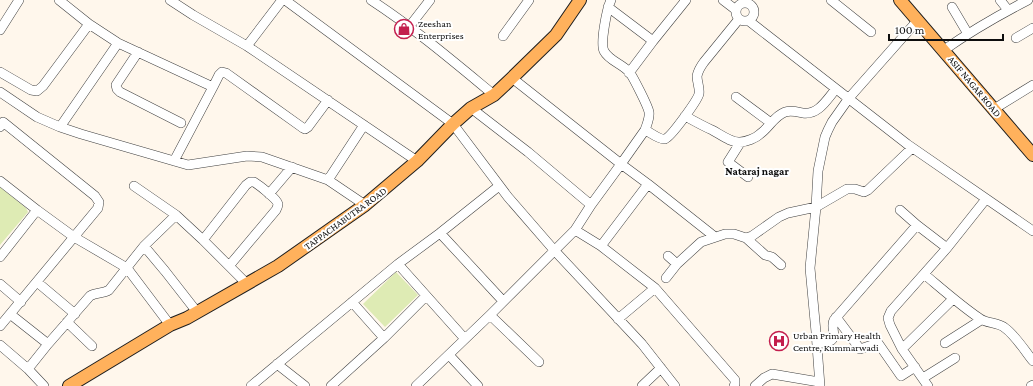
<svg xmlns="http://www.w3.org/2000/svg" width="1033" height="386" viewBox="0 0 1033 386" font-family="'Crimson Pro',serif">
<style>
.green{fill:#deebb4}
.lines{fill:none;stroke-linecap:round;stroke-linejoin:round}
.minor-casing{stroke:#404040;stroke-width:10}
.major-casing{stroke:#1e1e1e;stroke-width:14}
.minor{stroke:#fff;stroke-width:9}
.major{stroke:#ffb15c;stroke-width:12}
.labels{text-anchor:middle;stroke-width:4;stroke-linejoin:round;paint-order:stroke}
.poi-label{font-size:10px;fill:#0d0d0d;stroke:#fff;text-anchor:start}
.street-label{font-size:10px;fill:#0d0d0d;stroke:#fff}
.neighbourhood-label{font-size:11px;font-weight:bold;fill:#0d0d0d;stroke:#fff}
</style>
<rect width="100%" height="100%" fill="#fff7ec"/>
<path class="green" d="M0,187L26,208L28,212L0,245Z
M396,272L418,295L385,327L363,304Z"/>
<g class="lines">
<defs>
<path id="minor" d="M59,0L89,24L118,43L213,87L219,75L222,72L226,73L303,128L305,129L308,127L328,100
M170,0L193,15L247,46L417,161
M285,0L453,124L508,197L554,250L642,344L675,386
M371,0C414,28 454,62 494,95
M611,0C607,8 600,43 604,51C609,61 623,64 630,73C633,77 648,106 649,112C650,118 647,124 645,130
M723,0L736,10
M831,0L871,32
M1000,0L1008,10
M736 12a9 9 0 1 1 18 0a9 9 0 1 1-18 0Z
M608,7L653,41
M952,7L968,34
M749,21L907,144L1033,231
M409,27L430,0
M0,30L19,0
M503,36L529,0
M1016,38L1033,28
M247,46L282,0
M944,50C971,31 999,15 1028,0
M138,52L116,85L117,89L120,92L181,123
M0,72L31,90L37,91L43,86L89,24
M629,73L653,41L686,0
M0,92L37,117L60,127L81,134L188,165L247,156L262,157L328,180L365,205
M736,97L771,123
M471,108L528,152L591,205
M994,109L1033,85
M685,116C694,121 703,126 712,130C720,134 731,143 740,142C746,142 756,138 760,134C769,128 774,116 785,112C791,110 798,112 803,113C819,115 827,99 836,89
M0,127L3,122L95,196L99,202L98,208L0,326
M60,127L118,43
M740,143L728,162L748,177
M174,161L213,87
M328,180L364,125
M0,181L37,210L74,237L127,268L170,325
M648,184L715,237
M134,186L176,215L203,240L246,185L250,182H254C259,185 277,199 278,204C278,206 277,208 276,210L229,266L247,284
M269,194L292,167
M900,210L917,225L947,248
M575,230L601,246L655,288L735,380V384L734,386
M440,233L503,301
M746,238L752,236L779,217L788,213L816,207L847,189H855L864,192L868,190L912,148
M203,240L229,266
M144,246L165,271L197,312
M601,246L648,184L621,164L645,130C650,132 659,140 665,139C671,137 697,101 699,94C700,88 697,82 697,76C698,71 701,66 704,62L739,19
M668,256L677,264L701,242L725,234H734L746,238L765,255L772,257L781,265
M0,257L37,210
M398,264L465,339
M924,274C942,289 960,305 979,318C987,324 998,322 1005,328C1015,335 1025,351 1033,361
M666,278L677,264
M37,282L75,314
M0,284L21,302
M352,302L384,338
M10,314L48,344
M490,315L539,362
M836,317L860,349L878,343L901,376L915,367
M618,319L655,288
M67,322L92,346
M945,343L981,320
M817,344C821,343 826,342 830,341C838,337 830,327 834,320L917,225
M0,345L28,369L44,386
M902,349L953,299
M449,355L478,386
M277,364L305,386
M28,369L48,344L90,296C96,292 103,294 109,290L144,246L176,215
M923,378L955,358
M251,386L398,264L440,233L499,186
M331,386L384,338L426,296
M416,386L490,315L575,230L591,205L621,164L512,78
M642,386L661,368
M755,386L764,378L772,374L819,382
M820,386L816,332L810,268L816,207L818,171L825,137L828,130L832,122L849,98L918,20
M928,386L902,349L890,325L888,318L891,311L947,248L986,199
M1031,386L1033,385"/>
<path id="major" d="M900,0L1033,155
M69,386L170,325L187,318L278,266L365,205L417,161L453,124L471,108L494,95L512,78L556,35L580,0"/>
</defs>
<use href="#minor" class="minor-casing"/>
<use href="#major" class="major-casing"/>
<use href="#minor" class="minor"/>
<use href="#major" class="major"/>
</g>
<defs>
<symbol id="shop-ring" viewBox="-11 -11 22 22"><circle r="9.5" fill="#fff" stroke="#c31e4d" stroke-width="1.5"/><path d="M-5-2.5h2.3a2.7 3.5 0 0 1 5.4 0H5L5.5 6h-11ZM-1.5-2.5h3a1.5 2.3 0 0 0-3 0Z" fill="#c31e4d"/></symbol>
<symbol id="hospital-ring" viewBox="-11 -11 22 22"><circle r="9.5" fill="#fff" stroke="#c31e4d" stroke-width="1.5"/><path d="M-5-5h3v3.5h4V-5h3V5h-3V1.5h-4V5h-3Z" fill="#c31e4d"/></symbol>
</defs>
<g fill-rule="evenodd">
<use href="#shop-ring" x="393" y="18" width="22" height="22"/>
<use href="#hospital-ring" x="768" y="330" width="22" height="22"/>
</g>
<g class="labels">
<g class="poi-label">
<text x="418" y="27">Zeeshan<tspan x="418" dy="12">Enterprises</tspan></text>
<text x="793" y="339">Urban Primary Health<tspan x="793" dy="12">Centre, Kummarwadi</tspan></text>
</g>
<g class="street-label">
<text transform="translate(975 86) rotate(50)" y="4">ASIF NAGAR ROAD</text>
<text transform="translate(345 218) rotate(-36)" y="4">TAPPACHABUTRA ROAD</text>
</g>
<g class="neighbourhood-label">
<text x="757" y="175">Nataraj nagar</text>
</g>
</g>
<path d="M889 34v6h114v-6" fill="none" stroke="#0d0d0d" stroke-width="2"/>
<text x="895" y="34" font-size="12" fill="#0d0d0d" stroke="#ffffff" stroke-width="3" paint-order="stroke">100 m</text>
</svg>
